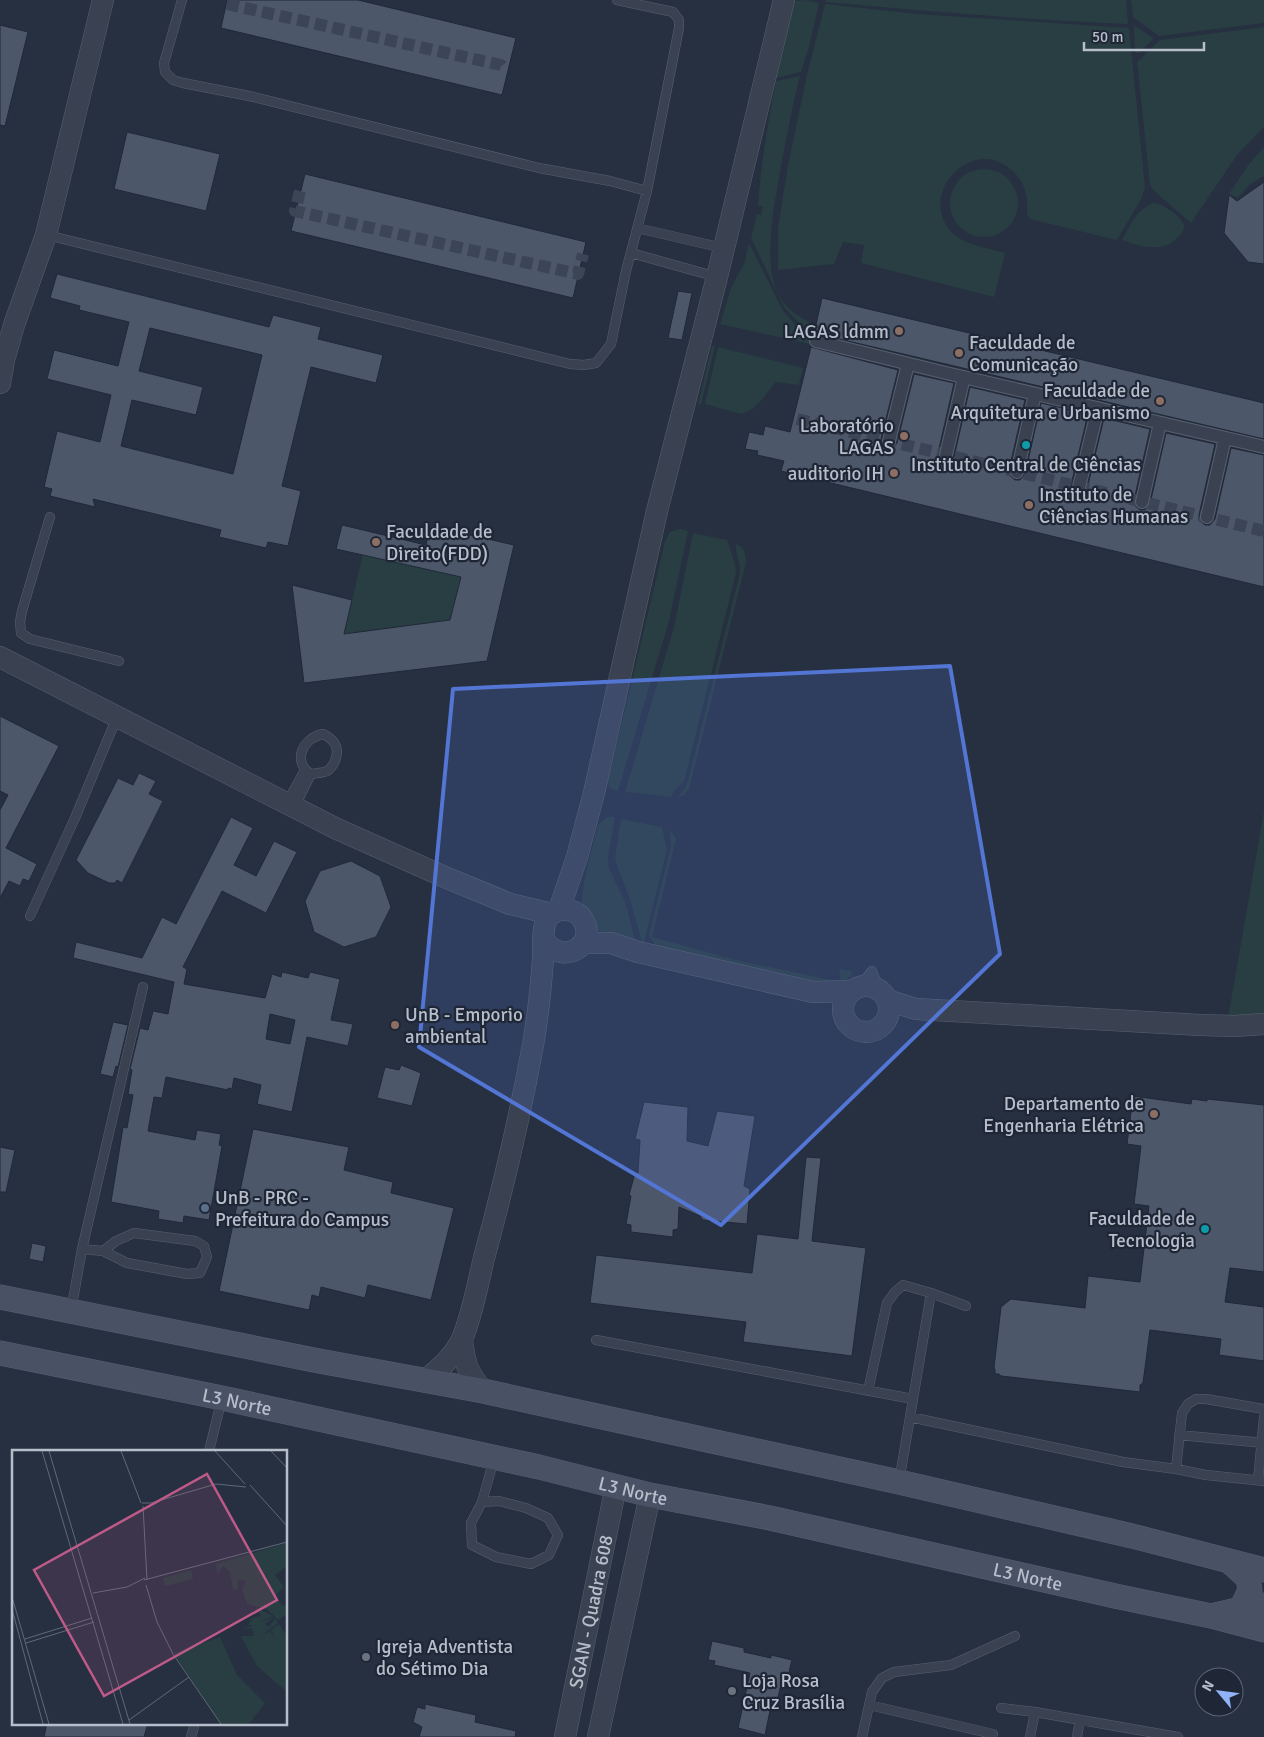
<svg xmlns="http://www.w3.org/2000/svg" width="1264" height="1737" viewBox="0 0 1264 1737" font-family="Signika,sans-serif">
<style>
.green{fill:#283e42}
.building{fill:#4c576a;stroke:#212938;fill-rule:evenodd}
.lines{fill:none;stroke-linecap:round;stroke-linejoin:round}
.pedestrian-tunnel{stroke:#3c4556;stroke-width:12;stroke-dasharray:12 6;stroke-linecap:butt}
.service-casing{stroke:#58606e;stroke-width:10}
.pedestrian-casing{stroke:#58606e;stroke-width:14}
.tertiary-casing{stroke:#58606e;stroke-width:22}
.secondary-casing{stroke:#58606e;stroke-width:25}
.service{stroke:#3a4251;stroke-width:9}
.pedestrian{stroke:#3a4251;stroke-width:12}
.tertiary{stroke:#3a4251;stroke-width:21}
.secondary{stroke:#495164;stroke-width:24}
.marked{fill:#5375d3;fill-opacity:0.2;stroke:#5375d3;stroke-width:4;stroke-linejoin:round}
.education-dot{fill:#8d6e63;stroke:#1f2736;stroke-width:2}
.culture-dot{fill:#0f9aa8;stroke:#1f2736;stroke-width:2}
.service-dot{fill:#5c6f8a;stroke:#1f2736;stroke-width:2}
.worship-dot{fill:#6b7280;stroke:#1f2736;stroke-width:2}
.labels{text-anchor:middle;stroke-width:4.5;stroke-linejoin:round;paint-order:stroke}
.poi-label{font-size:19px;fill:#b7becb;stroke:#1f2736;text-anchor:start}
.street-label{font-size:19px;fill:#b7becb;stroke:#1f2736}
.inset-road{fill:none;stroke:#606978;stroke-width:1}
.view{fill:#be5a88;fill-opacity:0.15;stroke:#be5a88;stroke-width:2.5}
.inset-edge{fill:none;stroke:#b7becb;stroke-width:2.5}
</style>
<rect width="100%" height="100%" fill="#263041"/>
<path class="green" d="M806,0L819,3L809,47L801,72L776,78L794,1Z
M826,0H1126L1128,24C1027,20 926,11 826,2Z
M1131,0H1264V23L1159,36L1133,17Z
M825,4L918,14L1129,28L1145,187L1141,199L1117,240L1030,219C1025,213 1028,208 1027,201C1026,187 1020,176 1009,168C968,135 914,200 955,235C968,246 989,248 1005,253L994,297L861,263L864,245L843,242L834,264L778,270V228L788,165L807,75Z
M1135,26L1152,37L1153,39L1138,54L1135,52L1134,28Z
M1264,27V127L1237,155L1191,223L1153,190L1150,184L1137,62L1160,40Z
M800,76C792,106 787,136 781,166C775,202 762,261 778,294C786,310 801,318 816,325L813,338L784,307L751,238L757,214L761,215L763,207L758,205C761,163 768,122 776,81Z
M1264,147V176L1249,185L1238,198L1229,194L1249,164Z
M950 203a34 34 0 1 1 68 0a34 34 0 1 1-68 0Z
M1153,203C1161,202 1182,217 1184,225C1185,228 1182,233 1180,235C1164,254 1142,247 1122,240C1131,225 1136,210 1153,203Z
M749,243L783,311L811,342L810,344L720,324L731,288L744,264Z
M712,346H715L701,405L698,404Z
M718,347L803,368L799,385L776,382C766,393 757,411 741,414L705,404Z
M680,529L688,531L669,621L618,791L612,789L609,787L608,781L665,542L670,532Z
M693,533L727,540L735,564L736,573L684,782L673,792L672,797L625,792L674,627Z
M736,544C745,547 745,554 746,562L689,789L684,795L678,797L686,786L689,777L740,573C741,563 735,554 736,544Z
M363,554L461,577L450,620L344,634Z
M1264,811V1016L1228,1018Z
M607,817H615L608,857V866L626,904L636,945L599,931C593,926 586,916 583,909C578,895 594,842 598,825Z
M621,819L662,827L667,849L643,947L630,899L618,869L615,858Z
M671,830L676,839L652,937L740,961L841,982L839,969L851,971L852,975L836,988L658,946L654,944L649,935L671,846L670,836Z"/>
<path class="building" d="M227,0H358L516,38L502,95L221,28Z
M0,25L28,32L5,126L0,125Z
M127,132L220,154L206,211L114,189Z
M305,174L586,242L573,298L291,231Z
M1264,182V264L1248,262L1224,233L1229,195L1237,201Z
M57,274L269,327L273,315L321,327L318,339L383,355L376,383L311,367L282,486L301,491L288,546L268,542L266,548L219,537L221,530L93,499L95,507L50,496L52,489L44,487L57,431L100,442L111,395L47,379L54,350L118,366L129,322L79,310L80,306L50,298ZM150,328L262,355L233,474L121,446L132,400L196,415L203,387L139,371Z
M678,291L692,293L682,340L668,338Z
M822,298L1264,403V439L814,333Z
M811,347L898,370L881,439V444L887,449H892L897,443L914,374L954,383L938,453V458L944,463H949L954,457L970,387L1025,400L1009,470V475L1015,480H1020L1025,474L1041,403L1088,414L1071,485L1073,493L1078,495L1085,493L1087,489L1104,418L1150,429L1134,500V505L1140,510H1145L1150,504L1166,433L1215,444L1199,515V520L1205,525H1210L1215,519L1231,448L1264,455V587L781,471L784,461L757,455L758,451L745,449L749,432L763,435L765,426L790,432Z
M342,525L426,545L430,526L514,545L487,661L304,683L292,585L352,600L344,634L450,620L461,577L336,549Z
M0,716L59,746L6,848L37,864L29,881L23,879L20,886L9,881L0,898V810L8,795L0,791Z
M139,773L156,781L149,794L163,801L122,883L117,880L115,883H109L88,873L76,860L118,778L133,785Z
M231,817L253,828L234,865L256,876L274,841L297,852L266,913L222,891L183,967L187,969L184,984L265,998L272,974L281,977L282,972L308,978L310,972L340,979L331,1020L353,1024L348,1046L307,1037L292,1112L257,1104L261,1085L234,1078L232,1089L228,1088V1090L166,1077L162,1098L154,1097L148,1131L195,1140L197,1130L221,1134L219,1145L222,1146L209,1220L184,1216L183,1223L158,1219L159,1211L111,1202L123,1127L127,1128L133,1095L128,1094L132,1070L130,1069L140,1028L148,1030L153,1011L168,1014L174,982L73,958L76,942L142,958L162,917L176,924ZM270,1014L295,1020L290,1044L266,1039Z
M351,861L380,876L391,907L376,937L344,947L314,932L305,901L320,871Z
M113,1022L128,1025L118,1067L116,1066L113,1077L100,1074Z
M401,1065L421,1073L412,1106L377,1098L385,1067L399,1070Z
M1133,1096L1191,1104L1192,1099L1207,1101V1099L1264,1105V1272L1230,1268L1225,1302L1264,1307V1361L1219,1355L1221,1339L1150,1330L1143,1383L1140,1385V1392L1001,1376L999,1374H995V1370L994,1367L1001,1307L1011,1299L1085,1308L1088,1276L1140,1282L1149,1206L1134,1204L1141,1146L1127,1144Z
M644,1102L688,1107L687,1141L708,1146L717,1111L755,1116L744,1186L750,1189L747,1224L703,1220L700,1216L679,1207L678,1229L673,1230V1237L631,1232V1225L626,1224L631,1196L629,1195L635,1173H638L640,1140L635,1139Z
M253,1129L349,1147L344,1170L393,1182L391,1193L454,1208L431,1300L368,1285L365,1298L321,1287L319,1297L312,1295L309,1310L219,1291Z
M0,1147L15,1150L6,1192H0Z
M806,1157L821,1158L812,1241L866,1248L852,1356L743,1342L746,1322L590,1303L596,1255L752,1273L757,1234L798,1239Z
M32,1243L46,1246L43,1262L29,1259Z
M712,1641L744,1648V1652L771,1658V1655L792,1660L788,1676L783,1675L776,1707L771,1706L765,1735L738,1728L750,1673L714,1665L715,1661L708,1660Z
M425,1704L476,1715L475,1722L516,1731L515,1737H419L422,1727L413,1722L417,1707L425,1709Z
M47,1723H148L144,1737H44Z"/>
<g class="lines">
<path class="pedestrian-tunnel" d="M227,4L501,65L505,70
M300,191L295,211L578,274L583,254
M797,419L1264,531"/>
<defs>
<path id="service" d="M182,0L164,63L165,72L173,80L183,83L254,97L539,168L610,181L647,191
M637,228L723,248
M47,235L570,364L584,365L596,363L611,344L626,271L647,191L679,28V20L673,12L617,0
M631,253L717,277
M50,517L22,611L20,622L21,633L30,639L119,661
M323,734C335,740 340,748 335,761C333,765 331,769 327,771C323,773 316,773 311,774C292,762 302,738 323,734Z
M287,803L305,770
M294,808L311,774
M30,916L75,818L117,717
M858,988L872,971L880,991
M82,1249L143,987
M71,1311L82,1249L103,1251L127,1263L187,1274L200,1273L207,1257L204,1246L195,1241L134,1233L116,1241L103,1251
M596,1340L913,1399
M868,1391L887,1303L895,1292L903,1285L931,1293L966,1306
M1264,1409L1206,1399H1196L1188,1404L1182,1413L1176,1469L1206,1475L1264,1481
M910,1417L1123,1462L1176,1469
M1179,1435L1264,1443
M209,1451L222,1398
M1258,1480L1264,1417
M899,1482L931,1293
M482,1502L499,1501L526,1508L548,1518L558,1535L549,1555L531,1564L496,1557L472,1545L471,1523L482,1502L494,1459
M869,1705L993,1734
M1001,1708L1035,1712L1178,1737
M191,1737L195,1723
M862,1737L872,1692L882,1678L894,1672L951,1665L1015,1636
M1030,1737L1035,1712
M1077,1737L1080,1720"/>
<path id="pedestrian" d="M816,341L946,373L1264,447
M889,441L908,364
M946,455L964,377
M1017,472L1035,394
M1079,487L1098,408
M1142,502L1160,423
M1207,517L1225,438"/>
<g id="tertiary">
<path d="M0,383L4,360L14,325L46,235L103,0"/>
<path d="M0,657L337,829L447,878L510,904L552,914"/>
<path d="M559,910L577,857L594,793L657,511L717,277L784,0"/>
<path d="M584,943H611L638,952L813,992L852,991"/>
<circle cx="866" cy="1009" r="23"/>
<path d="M887,1000L916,1009L1200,1025L1235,1026L1264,1024"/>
<path d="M462,1340C465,1364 467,1372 483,1391"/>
<path d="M425,1380C440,1369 454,1356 462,1339C472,1316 478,1283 484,1258C503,1188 520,1116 533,1045C538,1016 541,988 543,958C544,941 538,910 564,910C572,910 579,913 583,920C598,945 562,967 544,940"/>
<path id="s1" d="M565,1737L616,1486"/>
<path d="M598,1737L650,1495"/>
</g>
<g id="secondary">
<path d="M0,1297L319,1361L483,1391L899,1482L1132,1536L1264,1570"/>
<path id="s2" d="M0,1353L222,1398L539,1467L650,1495L770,1518L1115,1596L1211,1616L1264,1630"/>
<path d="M1264,1605V1614"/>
<path d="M1211,1616L1237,1610L1243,1605L1250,1590L1248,1578L1229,1561"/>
</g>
</defs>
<use href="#service" class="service-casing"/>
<use href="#pedestrian" class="pedestrian-casing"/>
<use href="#tertiary" class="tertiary-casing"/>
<use href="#secondary" class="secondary-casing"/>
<use href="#service" class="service"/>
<use href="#pedestrian" class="pedestrian"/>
<use href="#tertiary" class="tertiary"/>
<use href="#secondary" class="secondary"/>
</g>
<path class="marked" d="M950,666L1000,954L721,1225L419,1047L453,689Z"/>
<g class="education-dot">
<circle cx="899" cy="331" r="5"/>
<circle cx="959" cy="353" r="5"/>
<circle cx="1160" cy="401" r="5"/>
<circle cx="904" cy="436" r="5"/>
<circle cx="894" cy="473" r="5"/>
<circle cx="1029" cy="505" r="5"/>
<circle cx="376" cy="542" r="5"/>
<circle cx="395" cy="1025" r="5"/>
<circle cx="1154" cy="1114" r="5"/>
</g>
<g class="culture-dot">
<circle cx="1026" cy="445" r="5"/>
<circle cx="1205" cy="1229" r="5"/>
</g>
<circle class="service-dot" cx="205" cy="1208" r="5"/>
<g class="worship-dot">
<circle cx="366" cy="1657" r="5"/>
<circle cx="732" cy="1691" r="5"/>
</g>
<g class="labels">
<g class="poi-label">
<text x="889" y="338" text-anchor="end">LAGAS ldmm</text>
<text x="969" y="349">Faculdade de<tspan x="969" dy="22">Comunicação</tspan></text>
<text x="1150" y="397" text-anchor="end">Faculdade de<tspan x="1150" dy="22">Arquitetura e Urbanismo</tspan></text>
<text x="894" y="432" text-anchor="end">Laboratório<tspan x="894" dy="22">LAGAS</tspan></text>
<text x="1026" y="471" text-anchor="middle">Instituto Central de Ciências</text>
<text x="884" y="480" text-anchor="end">auditorio IH</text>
<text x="1039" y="501">Instituto de<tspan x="1039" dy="22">Ciências Humanas</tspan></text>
<text x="386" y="538">Faculdade de<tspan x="386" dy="22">Direito(FDD)</tspan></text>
<text x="405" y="1021">UnB - Emporio<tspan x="405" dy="22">ambiental</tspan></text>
<text x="1144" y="1110" text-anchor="end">Departamento de<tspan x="1144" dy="22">Engenharia Elétrica</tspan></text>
<text x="215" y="1204">UnB - PRC -<tspan x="215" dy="22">Prefeitura do Campus</tspan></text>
<text x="1195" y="1225" text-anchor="end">Faculdade de<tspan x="1195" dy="22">Tecnologia</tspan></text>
<text x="376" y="1653">Igreja Adventista<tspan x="376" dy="22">do Sétimo Dia</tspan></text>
<text x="742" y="1687">Loja Rosa<tspan x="742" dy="22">Cruz Brasília</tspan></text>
</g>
<g class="street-label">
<text dy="7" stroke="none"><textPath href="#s2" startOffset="242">L3 Norte</textPath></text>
<text dy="7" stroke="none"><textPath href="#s2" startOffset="648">L3 Norte</textPath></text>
<text dy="7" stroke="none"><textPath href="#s2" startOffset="1052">L3 Norte</textPath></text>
<text dy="7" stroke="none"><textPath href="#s1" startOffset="128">SGAN - Quadra 608</textPath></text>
</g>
</g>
<g transform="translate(12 1450)">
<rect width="275" height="275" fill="#263041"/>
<path d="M275,93V116L263,125L272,137L263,146L271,156L275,154V164L266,170L255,159L235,154L230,139L234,131L226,130V139L221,140L218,122L211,116L206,124L203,114ZM179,120L181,129L153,136L151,128ZM244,158L261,166L246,173L262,167L253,174L257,177L263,168L266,173L248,187L258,181L263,188L259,180L267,174L275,186V242L245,216L229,186H242L240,178L231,180L241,175H236L240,168L249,166ZM208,187L225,225L253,253L237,274H209L162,203Z" fill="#283e42"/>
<path class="inset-road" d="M30,1L111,274M37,1L118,274M109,1L129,53M203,1L233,34M259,1L275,18M238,35L275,76M130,53H139L204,34L234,37M131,56L135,130M132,130L275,92M134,135L145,172L161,204L209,274M81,143L115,137L133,128M0,147L37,274M0,159L31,274M13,189L80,168M14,193L82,172M117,270L177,227"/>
<path class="view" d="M195,24L265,150L92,246L22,120Z"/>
<rect width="275" height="275" class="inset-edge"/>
</g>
<g transform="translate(1219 1692) rotate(299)"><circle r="24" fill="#1f2736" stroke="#5c6372"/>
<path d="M0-4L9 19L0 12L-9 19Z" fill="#90b3f7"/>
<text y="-8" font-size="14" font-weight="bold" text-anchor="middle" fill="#b7becb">N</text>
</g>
<path d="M1084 42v8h120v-8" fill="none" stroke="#b7becb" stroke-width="2.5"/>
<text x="1092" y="42" font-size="15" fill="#b7becb" stroke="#1f2736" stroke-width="4" paint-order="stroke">50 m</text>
</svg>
